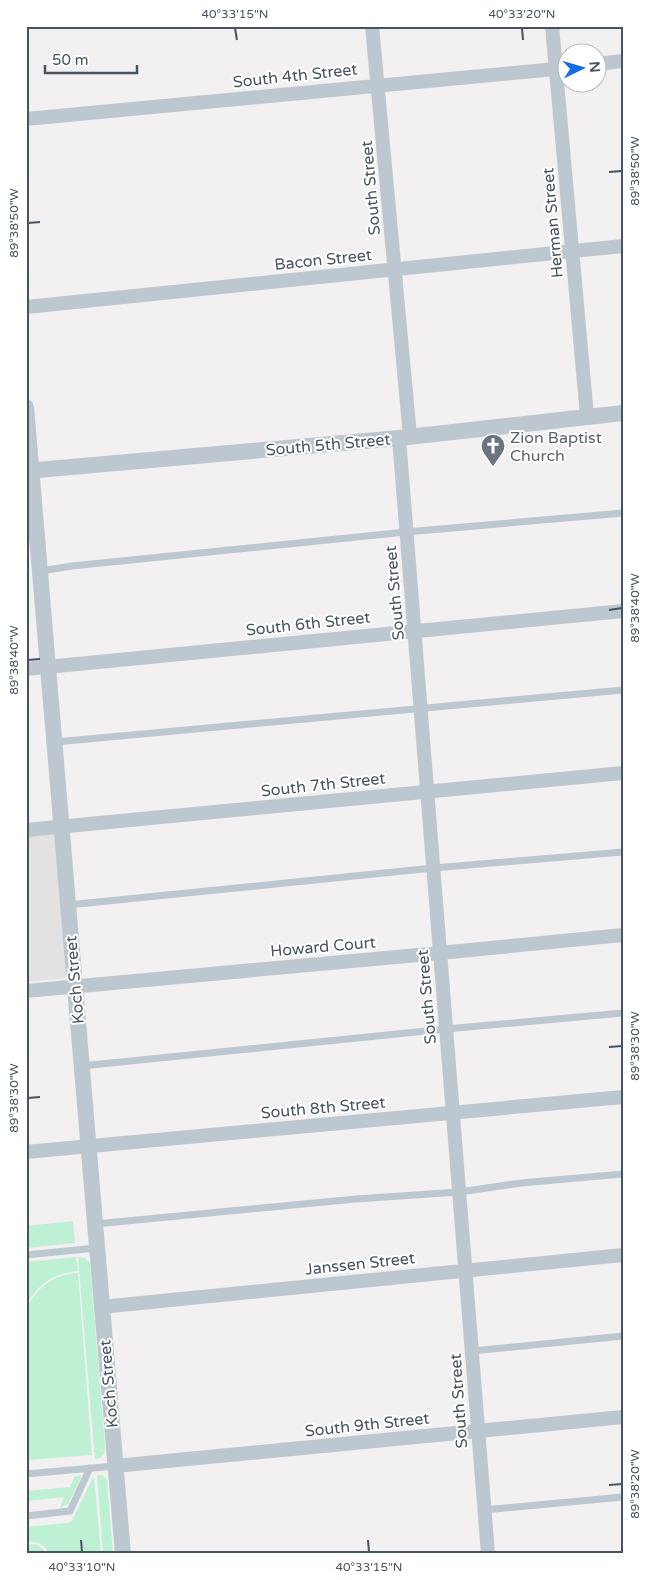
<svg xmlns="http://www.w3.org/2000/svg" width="649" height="1580" viewBox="0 0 649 1580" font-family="'Varela Round',sans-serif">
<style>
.education{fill:#e3e1e2}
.green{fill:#bef0d3}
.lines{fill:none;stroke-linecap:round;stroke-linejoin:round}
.service{stroke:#bdc7cf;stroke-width:7}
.minor{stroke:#bdc7cf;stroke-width:14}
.tertiary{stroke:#bdc7cf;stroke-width:16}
.ticks{fill:none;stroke:#47535e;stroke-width:2}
.labels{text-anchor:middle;stroke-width:4;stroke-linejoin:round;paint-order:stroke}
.street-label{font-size:16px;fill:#47535e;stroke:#fff}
.worship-label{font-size:16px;fill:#5b616d;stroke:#fff;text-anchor:start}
.neatline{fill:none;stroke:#47535e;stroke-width:2}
.ticks-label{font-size:12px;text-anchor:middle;fill:#47535e}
</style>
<rect width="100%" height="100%" fill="#f2f0f0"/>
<path class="education" d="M54,834L68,978L26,982V836Z"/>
<path class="green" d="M73,1221L75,1243L26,1248V1226Z
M76,1257L78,1271C54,1273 38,1284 26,1305V1262Z
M78,1257L85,1258L90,1263L105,1448L104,1454L100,1458L95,1459Z
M78,1273L92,1455L26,1460V1310C35,1289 54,1274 78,1273Z
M82,1475L68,1504L60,1508L64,1497L26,1501V1491L70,1487L75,1476Z
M97,1475H103L107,1480L113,1554H103Z
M94,1477L101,1554H49C45,1544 36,1541 26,1542V1527L67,1523L72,1521L92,1479Z
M35,1544L42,1548L46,1554H26V1545Z"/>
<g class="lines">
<path class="service" d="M41,571L72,566L406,532L623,513
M55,742L623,690
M68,905L433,868L623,852
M81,1066L446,1029L623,1013
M95,1224L356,1199L459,1192L521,1183L623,1174
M26,1255L96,1248
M472,1351L623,1336
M26,1474L115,1466
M484,1510L623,1497
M26,1516L70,1511L90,1468"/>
<path class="minor" d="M372,26L410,436
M552,26L587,416
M596,64L623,61
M26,119L566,68
M26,307L623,246
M399,438L488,1554
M26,669L623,611
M26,830L623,773
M26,991L440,953L623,935
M26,1152L623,1097
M101,1307L623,1255
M115,1466L623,1417"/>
<path class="tertiary" d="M26,407L123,1554
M26,471L399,438L623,413"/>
</g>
<path class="ticks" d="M235,28L237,40M522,28L523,40M609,172L622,171M28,223L40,222M609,610L622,608M28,660L40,659M609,1047L622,1046M28,1098L40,1097M609,1485L622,1484M81,1540L82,1552M368,1540L369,1552"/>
<defs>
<symbol id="church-pin" viewBox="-11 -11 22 30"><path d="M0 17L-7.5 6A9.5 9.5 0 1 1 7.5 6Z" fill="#6b7280" stroke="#fff"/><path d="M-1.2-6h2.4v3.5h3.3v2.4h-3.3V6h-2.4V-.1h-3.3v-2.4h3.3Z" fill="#fff"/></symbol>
</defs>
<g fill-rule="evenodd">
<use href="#church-pin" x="479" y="432" width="28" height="38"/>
</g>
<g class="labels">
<g class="street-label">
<text transform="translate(295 75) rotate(-6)" y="6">South 4th Street</text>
<text transform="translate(370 188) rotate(-95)" y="6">South Street</text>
<text transform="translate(552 223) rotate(-95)" y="6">Herman Street</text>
<text transform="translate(323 259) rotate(-6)" y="6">Bacon Street</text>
<text transform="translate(328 444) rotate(-5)" y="6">South 5th Street</text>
<text transform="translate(394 593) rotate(-95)" y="6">South Street</text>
<text transform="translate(308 623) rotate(-6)" y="6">South 6th Street</text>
<text transform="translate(323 784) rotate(-6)" y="6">South 7th Street</text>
<text transform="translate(323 946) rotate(-5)" y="6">Howard Court</text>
<text transform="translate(74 980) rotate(-95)" y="6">Koch Street</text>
<text transform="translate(426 997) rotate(-95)" y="6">South Street</text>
<text transform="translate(323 1107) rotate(-5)" y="6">South 8th Street</text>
<text transform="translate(360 1263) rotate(-6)" y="6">Janssen Street</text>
<text transform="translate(108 1384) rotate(-95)" y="6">Koch Street</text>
<text transform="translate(458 1401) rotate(-94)" y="6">South Street</text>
<text transform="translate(367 1424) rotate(-6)" y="6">South 9th Street</text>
</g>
<g class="worship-label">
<text x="510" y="443">Zion Baptist<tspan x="510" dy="18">Church</tspan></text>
</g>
</g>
<rect width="649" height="1580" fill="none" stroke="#ffffff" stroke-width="55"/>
<g transform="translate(582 68) rotate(85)"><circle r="24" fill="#ffffff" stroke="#b5babf"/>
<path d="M0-4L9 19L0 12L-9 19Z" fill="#166be6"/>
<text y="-8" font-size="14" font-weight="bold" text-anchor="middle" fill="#47535e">N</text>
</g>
<path d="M45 65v8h92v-8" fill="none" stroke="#47535e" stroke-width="2.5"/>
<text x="52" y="65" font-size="15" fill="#47535e" stroke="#ffffff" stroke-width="4" paint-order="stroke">50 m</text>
<rect x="28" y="28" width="594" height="1524" class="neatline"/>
<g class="ticks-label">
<text x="235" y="18">40°33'15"N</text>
<text x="522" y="18">40°33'20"N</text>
<text transform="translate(635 171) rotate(-90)" y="4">89°38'50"W</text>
<text transform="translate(14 223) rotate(-90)" y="4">89°38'50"W</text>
<text transform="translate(635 608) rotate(-90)" y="4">89°38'40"W</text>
<text transform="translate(14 660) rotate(-90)" y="4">89°38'40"W</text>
<text transform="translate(635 1046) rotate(-90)" y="4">89°38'30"W</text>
<text transform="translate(14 1098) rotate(-90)" y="4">89°38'30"W</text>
<text transform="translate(635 1484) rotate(-90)" y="4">89°38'20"W</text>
<text x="82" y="1571">40°33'10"N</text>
<text x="369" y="1571">40°33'15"N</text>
</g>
</svg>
